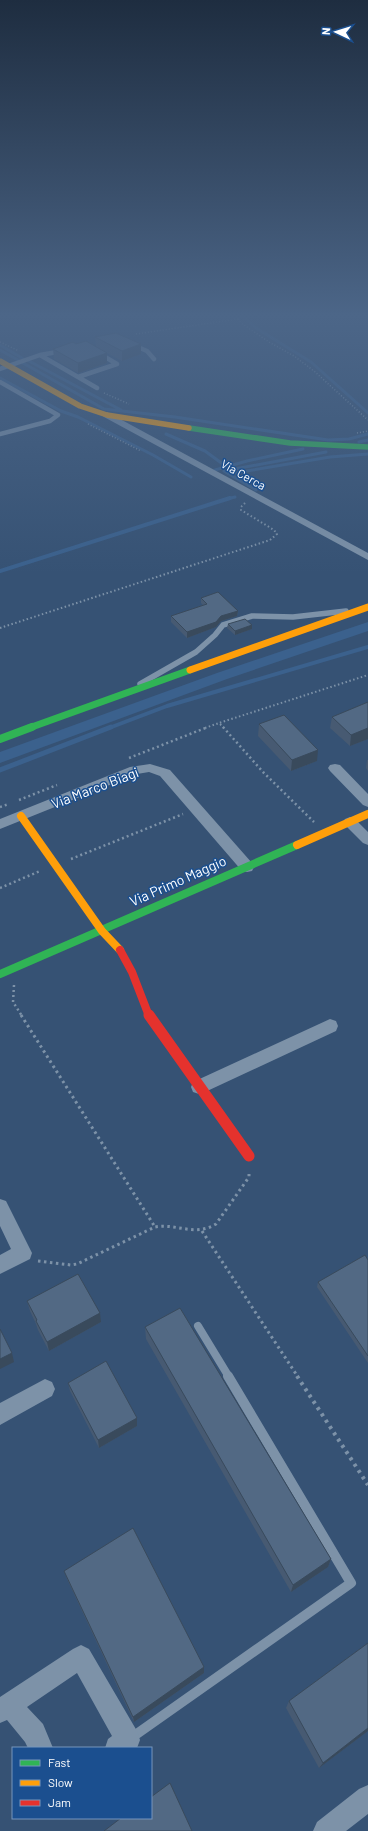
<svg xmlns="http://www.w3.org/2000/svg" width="368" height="1831" viewBox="0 0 368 1831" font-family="Barlow,sans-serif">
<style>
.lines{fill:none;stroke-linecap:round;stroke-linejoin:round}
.stream-far2{stroke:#3b618d;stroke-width:3}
.stream-far1{stroke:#3b618d;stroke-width:4}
.stream{stroke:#3b618d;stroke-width:5}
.canal{fill:#3b618d;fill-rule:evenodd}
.path-far4{stroke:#7d92a8;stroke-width:1.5;stroke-dasharray:1 2;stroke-linecap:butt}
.path-far3{stroke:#7d92a8;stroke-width:2;stroke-dasharray:1.5 2.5;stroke-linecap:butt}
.path-far2{stroke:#7d92a8;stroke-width:2.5;stroke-dasharray:2 3;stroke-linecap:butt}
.path-far1{stroke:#7d92a8;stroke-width:3;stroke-dasharray:2.5 3.5;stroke-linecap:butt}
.path{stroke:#7d92a8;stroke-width:4;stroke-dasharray:3 4.5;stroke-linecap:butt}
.lane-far3{stroke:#7d92a8;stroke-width:4.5}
.lane-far2{stroke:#7d92a8;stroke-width:5.5}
.lane-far1{stroke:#7d92a8;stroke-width:8}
.lane{stroke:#7d92a8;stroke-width:10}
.street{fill:#7d92a8;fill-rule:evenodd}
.fast-far2{stroke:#30b455;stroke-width:5.5}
.fast-far1{stroke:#30b455;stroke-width:7}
.fast{stroke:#30b455;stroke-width:8}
.slow-far2{stroke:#ff9f0a;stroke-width:5.5}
.slow-far1{stroke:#ff9f0a;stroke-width:7}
.slow{stroke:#ff9f0a;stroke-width:8}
.jam-far1{stroke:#e5322d;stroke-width:8}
.jam{stroke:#e5322d;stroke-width:11}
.wall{fill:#475a72}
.shaded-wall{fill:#394a5c}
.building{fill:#526984;stroke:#394a5c}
.labels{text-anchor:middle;stroke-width:3;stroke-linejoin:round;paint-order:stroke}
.far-street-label{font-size:12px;fill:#fff;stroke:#1b4f8f}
.street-label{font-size:14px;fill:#fff;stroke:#1b4f8f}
</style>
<rect width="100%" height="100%" fill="#365274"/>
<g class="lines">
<path class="stream-far2" d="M244,317L256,328L311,362L368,413
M0,345L22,358
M0,350L18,360
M27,360L121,410
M23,363L104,409L175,417L328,440L349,439L368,434
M0,378L61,411L78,417L153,455L191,477
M166,434L205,451L235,473L330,457L368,454
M359,442L368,440
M215,470L247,461L303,449
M256,490L224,471L326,452
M227,499L235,497"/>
<path class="stream-far1" d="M0,571L230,498
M109,728L167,706L368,647"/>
<path class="stream" d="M0,770L111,727"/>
<path class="canal" d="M368,622V631L227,679L0,763V752L217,673Z"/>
<path class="path-far4" d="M238,319L241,323L269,342L294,356L314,371L368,420
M136,334L238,319L237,317
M0,342L19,351
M104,393L129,404
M88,424L141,451
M357,433L368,431"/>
<path class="path-far3" d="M0,628L270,540L277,534L274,530L241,510V507L246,502
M205,728L219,723
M224,728L219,723L368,675"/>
<path class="path-far2" d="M223,727L263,772L314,822
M129,758L208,727
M19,800L57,785
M0,807L9,804
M71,859L183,814
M0,888L40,871
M14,985L13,1002L22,1016"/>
<path class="path-far1" d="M21,1015L155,1227
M202,1231L298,1377
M38,1261L71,1265L77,1264L155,1227C176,1223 195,1237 216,1224L249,1177V1174"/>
<path class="path" d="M297,1376L368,1485"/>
<path class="lane-far3" d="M133,345L147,351L154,359
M40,355L97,388
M0,369L40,355L63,351
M78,377L117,364L100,354
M0,382L58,415L50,421L0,434"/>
<path class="lane-far2" d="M140,684L196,652L215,635L223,625L252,616L293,617L346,611"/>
<path class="lane-far1" d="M198,1326L229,1377"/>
<path class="lane" d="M131,1738L351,1583L228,1376"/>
<path class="street" d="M107,412L368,553V560L104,417L102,415L104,413Z
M150,764L170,770L252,863L254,867L252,871L247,872L242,871L160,776L149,772L137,774L0,829V819L130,767Z
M335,764L340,765L368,794V807L363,805L330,771L328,768L330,765Z
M350,817L355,819L368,832V845L363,843L345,825L343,822L345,819Z
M330,1019L336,1021L338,1026L336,1031L205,1092L199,1094L193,1092L191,1087L193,1082Z
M0,1199L6,1201L32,1253L30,1259L0,1274V1255L11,1249L0,1226Z
M45,1379L52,1382L55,1389L52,1396L0,1425V1403Z
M81,1645L89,1649L137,1731L140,1740L137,1748H105L108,1739L112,1736L77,1673L27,1707L43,1724L53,1748H28L25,1742L7,1720L0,1723V1697L73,1649Z
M368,1785V1814L346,1831H313L317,1822L359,1789Z"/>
<path class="fast-far2" d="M189,428L290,443L368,447"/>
<path class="fast-far1" d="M29,728L190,670"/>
<path class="fast" d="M0,739L32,727
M0,974L297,845"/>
<path class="slow-far2" d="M0,361L80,406L107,415L189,428"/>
<path class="slow-far1" d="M190,670L368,607"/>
<path class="slow" d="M21,816L102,931L120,950
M297,845L368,814"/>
<path class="jam-far1" d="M120,950L132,972L149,1016"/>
<path class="jam" d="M149,1015L249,1156"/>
</g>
<path class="wall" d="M95,337L141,354L122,361L107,353V363L78,373L54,359L53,349L76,344L96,346Z
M201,598L238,611L237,616L221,621L216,627L187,638L171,622V616L203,605L201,603Z
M228,624L252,629L235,635L227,628Z
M368,702V739L350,746L330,728L332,717Z
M259,724L317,761L291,771L258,736Z
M367,760H368V771L366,768Z
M368,1260V1363L317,1287L318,1282Z
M27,1301L101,1322L49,1351L38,1330L36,1324L30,1311Z
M145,1327L331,1559L328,1567L291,1592L146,1339Z
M68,1383L137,1426L99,1448L70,1391Z
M64,1571L204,1667V1673L134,1722L67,1579Z
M368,1643V1731L319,1768L286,1708L289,1701Z"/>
<path class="shaded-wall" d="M141,344V354L122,361V351Z
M107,353V363L78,373V363Z
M238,611L237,616L221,621L216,627L187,638V632L221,616Z
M252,625V629L235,635V631Z
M368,728V739L350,746L351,735Z
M318,750L317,761L291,771L292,760Z
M100,1313L101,1322L49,1351L47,1342Z
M12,1353L14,1362L0,1369V1359Z
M137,1418V1426L99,1448L98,1440Z
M331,1559L328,1567L291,1592L293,1585Z
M204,1667V1673L134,1722L133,1717Z
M368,1728V1731L319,1768L323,1763Z"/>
<path class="building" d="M116,333L141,344L122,351L95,337Z
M86,341L107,353L78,363L53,349L73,342L76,344Z
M218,592L238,611L221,616L216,622L187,632L171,616L207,604L201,598Z
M245,619L252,625L235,631L228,624Z
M368,702V728L351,735L332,717Z
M284,715L318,750L292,760L259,724Z
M365,1255L368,1260V1356L318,1282Z
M78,1274L100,1313L47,1342L36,1321L37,1320L27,1301Z
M180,1308L331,1559L293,1585L145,1327Z
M0,1329L12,1353L0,1359Z
M106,1361L137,1418L98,1440L68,1383Z
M133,1528L204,1667L133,1717L64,1571Z
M368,1643V1728L323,1763L289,1701Z
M170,1783L192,1831H104L121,1818H151V1797Z"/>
<linearGradient id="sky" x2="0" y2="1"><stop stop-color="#1e2d40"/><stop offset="0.55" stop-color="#4c6688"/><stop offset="1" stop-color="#4c6688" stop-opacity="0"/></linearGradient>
<rect width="368" height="573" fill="url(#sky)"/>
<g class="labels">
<g class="far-street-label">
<text transform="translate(243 475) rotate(29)" y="4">Via Cerca</text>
</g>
<g class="street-label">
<text transform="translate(95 788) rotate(-21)" y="5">Via Marco Biagi</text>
<text transform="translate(178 881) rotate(-24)" y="5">Via Primo Maggio</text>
</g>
</g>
<rect x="12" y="1747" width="140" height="72" fill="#1b4f8f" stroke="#7695bc"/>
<rect x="20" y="1760" width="20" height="6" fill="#30b455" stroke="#7695bc"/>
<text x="48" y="1767" font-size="12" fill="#ffffff">Fast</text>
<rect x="20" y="1780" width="20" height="6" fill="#ff9f0a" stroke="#7695bc"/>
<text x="48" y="1787" font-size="12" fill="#ffffff">Slow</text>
<rect x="20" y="1800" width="20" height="6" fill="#e5322d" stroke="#7695bc"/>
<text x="48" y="1807" font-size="12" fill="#ffffff">Jam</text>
<g transform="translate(336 32) rotate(274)" stroke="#1b4f8f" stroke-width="3" paint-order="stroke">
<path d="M0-3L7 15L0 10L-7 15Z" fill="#ffffff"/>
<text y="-6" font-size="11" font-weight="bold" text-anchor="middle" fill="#ffffff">N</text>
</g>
</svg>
